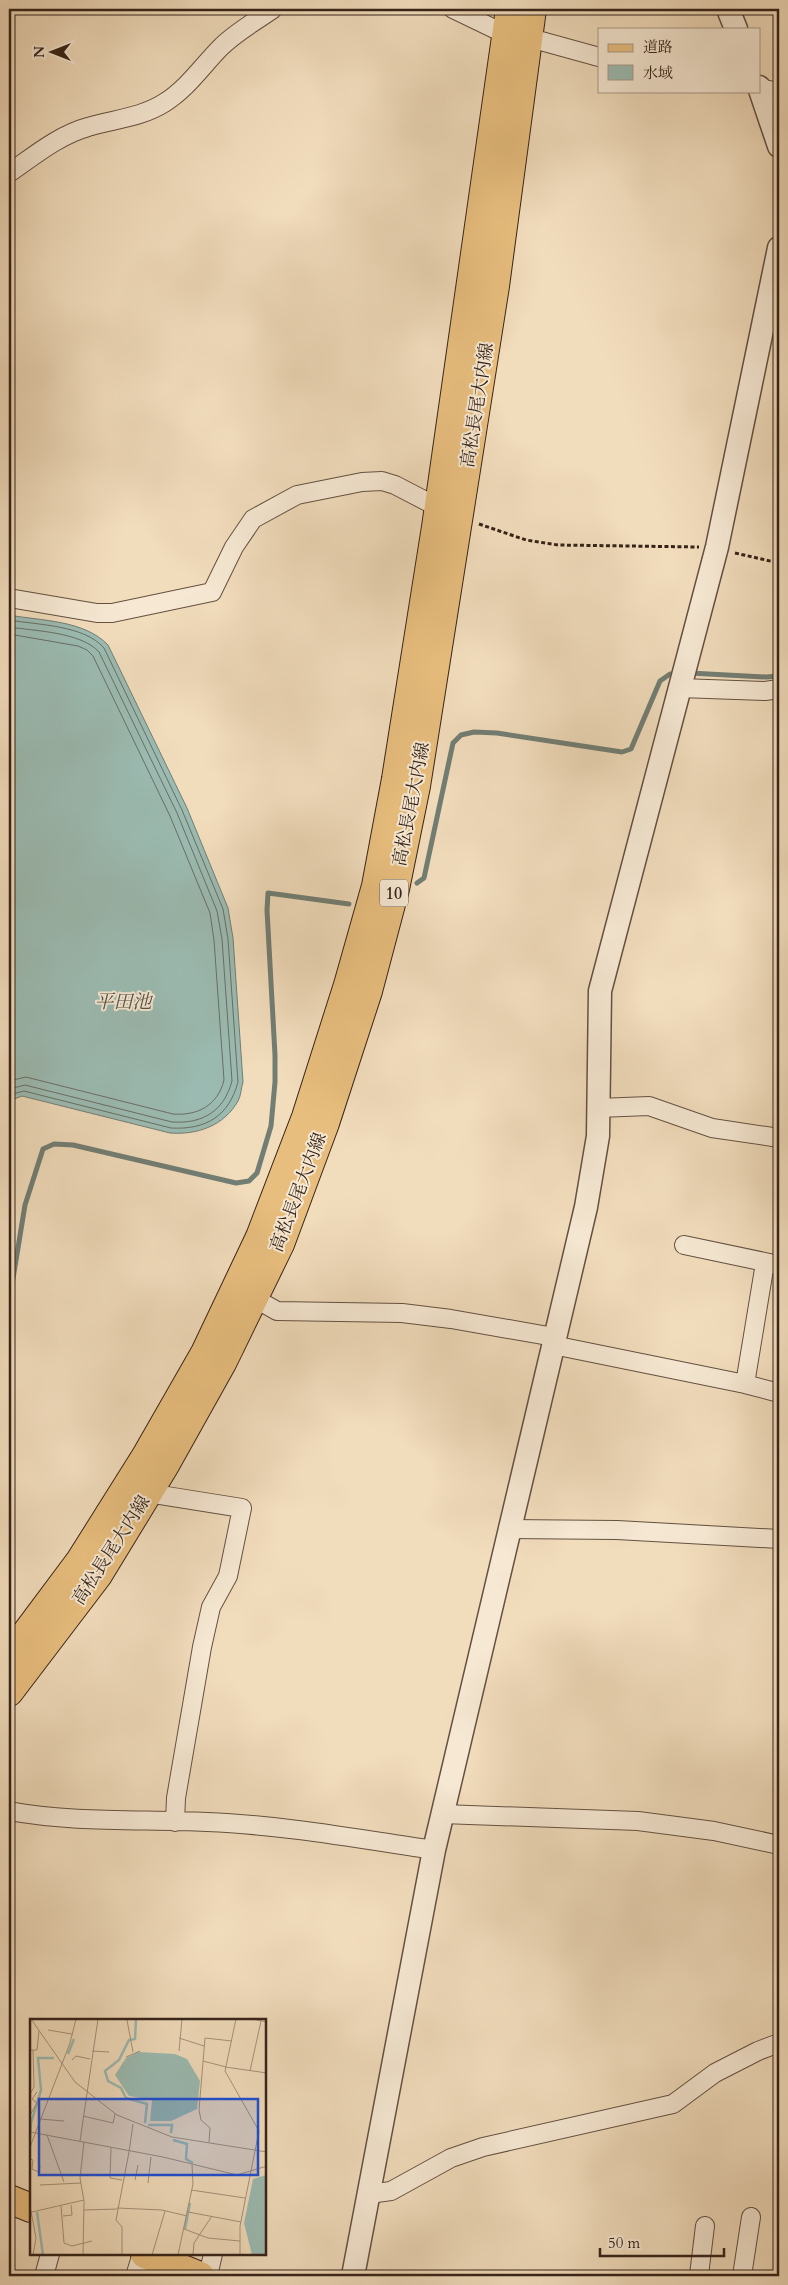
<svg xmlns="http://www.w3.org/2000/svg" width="788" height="2285" viewBox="0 0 788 2285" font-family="Cardo,'Noto Serif JP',serif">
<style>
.water{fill:#9bbbb2;stroke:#727e74}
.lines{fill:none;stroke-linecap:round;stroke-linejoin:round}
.shore{stroke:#686f65;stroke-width:1}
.stream{stroke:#727e74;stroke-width:5}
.minor-casing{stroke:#645141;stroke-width:20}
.tertiary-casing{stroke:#645141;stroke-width:25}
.primary-casing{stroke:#352318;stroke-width:30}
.path{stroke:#352318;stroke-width:3;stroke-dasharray:4 2.5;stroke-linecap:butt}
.minor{stroke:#f6e8d3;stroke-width:18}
.tertiary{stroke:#f6e8d3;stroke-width:22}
.primary{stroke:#e8be7e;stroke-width:28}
.labels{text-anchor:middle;stroke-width:4;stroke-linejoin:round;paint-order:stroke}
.shield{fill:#f6e8d3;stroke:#6f5e50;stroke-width:1}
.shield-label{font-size:16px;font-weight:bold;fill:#352318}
.street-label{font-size:18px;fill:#352318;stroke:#f6e8d3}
.water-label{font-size:19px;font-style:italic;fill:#545146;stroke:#f6e8d3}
.inset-river{fill:none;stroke:#9bbbb2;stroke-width:2.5}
.inset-road{fill:none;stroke:#a6927a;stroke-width:1}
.view{fill:#1d4ed8;fill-opacity:0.15;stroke:#1d4ed8;stroke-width:2.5}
.inset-edge{fill:none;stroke:#352318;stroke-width:2.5}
</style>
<rect width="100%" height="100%" fill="#f1dcbc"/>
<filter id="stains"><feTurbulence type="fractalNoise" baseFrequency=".004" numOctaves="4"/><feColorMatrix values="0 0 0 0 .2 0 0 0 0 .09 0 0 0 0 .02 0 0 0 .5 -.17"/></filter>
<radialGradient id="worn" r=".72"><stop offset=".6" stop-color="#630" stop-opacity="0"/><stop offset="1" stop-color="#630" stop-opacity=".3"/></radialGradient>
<path class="water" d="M9,615C42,621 84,620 108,645L187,808L228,908L233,938L243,1082C241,1088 241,1096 238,1101C224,1126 197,1135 170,1133L22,1096L9,1101Z"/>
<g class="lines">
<path class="shore" d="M9,620C38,625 84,625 104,648L182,810L223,909L228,939L238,1082C229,1116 206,1130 171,1128L24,1091L9,1095
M9,627C35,631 81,632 99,652L177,813L217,911L222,939L232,1081C224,1111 203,1124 172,1122L25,1085L9,1089
M9,634L78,646L87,650L93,656L170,816L210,913L214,940L224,1080C218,1105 198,1116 173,1114L26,1077L9,1081"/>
<path class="stream" d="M690,673L766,677L779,676
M417,883L424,878L453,743L461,735L474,732L497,733L622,752L631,749L660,681L670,674H677
M9,1303L25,1205L43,1149L54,1144L73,1145L236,1183L249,1181L257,1173L271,1126L275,1082V1055L267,910L268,893L349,904"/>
<defs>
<path id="minor" d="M453,9L507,35L541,41L599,57
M759,88L779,92
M9,173C34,156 59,135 88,127C114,119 140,118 164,103C187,89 202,66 221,47C236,32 256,21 273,9
M9,598L97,613H112L212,592L234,547L253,519L297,495L362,482L382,481L395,485L447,512
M680,688L765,691L779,689
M598,1108L649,1106L712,1128L779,1138
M684,1245L779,1265
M254,1298L277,1311L402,1313L451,1319L554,1337
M553,1345L745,1384L779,1393
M745,1384L765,1263
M148,1493L242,1508L228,1576L211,1607L202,1647L176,1798L175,1822
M508,1529L617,1530L779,1539
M9,1811C74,1823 141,1819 207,1822C283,1825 359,1839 434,1850
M442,1814L638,1821L714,1831L779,1845
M369,2194L391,2191L451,2158L483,2147L673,2104L715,2073L758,2051L779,2043
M699,2275L705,2226
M44,2276L50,2254
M135,2276L142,2254
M208,2276L213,2254
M742,2276L751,2217"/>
<path id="tertiary" d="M728,9L736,29
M759,87L779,146
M353,2276L434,1850L586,1207L598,1136L600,991L717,547L779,248"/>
<path id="primary" d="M9,1656L80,1561L146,1456L205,1353L260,1237L306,1117L348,985L376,886L396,779L436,527L510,9
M9,1692L98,1575L165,1465L222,1363L280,1244L325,1123L368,991L395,889L416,786L495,286L532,9
M9,2199L31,2208
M145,2254L200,2276"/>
</defs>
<use href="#minor" class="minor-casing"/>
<use href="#tertiary" class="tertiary-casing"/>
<use href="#primary" class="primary-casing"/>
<path class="path" d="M479,524L526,540L558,545L699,547
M735,553L779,563"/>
<use href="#minor" class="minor"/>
<use href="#tertiary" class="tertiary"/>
<use href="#primary" class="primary"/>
</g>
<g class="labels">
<rect class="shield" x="380" y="879.5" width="28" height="27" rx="4"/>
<g class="shield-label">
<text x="394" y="899">10</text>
</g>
<g class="street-label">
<text transform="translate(477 405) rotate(-81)" y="6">高松長尾大内線</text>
<text transform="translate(411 804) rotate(-79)" y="6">高松長尾大内線</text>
<text transform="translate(298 1192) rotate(-69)" y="6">高松長尾大内線</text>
<text transform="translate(111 1550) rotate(-57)" y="6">高松長尾大内線</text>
</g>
<g class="water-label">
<text x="123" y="1008">平田池</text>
</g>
</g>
<g transform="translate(30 2019)">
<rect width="236" height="236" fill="#f1dcbc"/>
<path d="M108,33L145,35L157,40L170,62L167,90L141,102H120L122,81L99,77L85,56L96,39ZM236,156V236H222L214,204L223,160Z" fill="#9bbbb2"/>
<path class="inset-river" d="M106,0L105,20L99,21L89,41L75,52L78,62L91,69L96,79L117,85L115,104M38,35L44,20M118,106H142L141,114M0,120L1,104L11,71L8,39H24M143,121L157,125L156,140L163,144M7,193L13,236M155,210L160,184"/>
<path class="inset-road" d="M1,0L45,63L87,96L142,118L237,133M206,0L195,52L229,112L210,207V236M222,0L237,3M97,1L103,33M18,11L42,15M149,19L174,27M0,31H7L9,12M62,32L79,33M149,32L152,0M96,38L110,32M42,41L46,37L60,40M173,42L196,48M195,48L237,54M220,52L231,2M0,75L4,68L3,31M0,96L7,84L2,80L7,73M53,97L83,104L85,95M10,100L34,102M0,113L133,138L207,156L237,147M17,116L34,163M50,122L68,0M179,123L180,109L171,101L169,91L175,19L202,22M0,128L40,24L46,0M81,129L80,159L92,161M99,133L103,105M0,140L3,141L2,150L9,153L10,147M105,161L108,146M118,164L121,138M10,166L51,164M161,171L215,179M0,187L6,219L3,236M31,187L34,224L42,227L62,222M87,189L132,191L157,197M54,191L87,190M2,193L54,181M158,193L211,203M33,197L42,196L41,186M154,210L178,219L210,222M53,236L54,182L50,159L54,123M92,236V208L86,201L99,133M122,236L135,192M148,236L163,165L162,146M163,236L164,224L182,197"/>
<path class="view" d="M9,80H228V156H9Z"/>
<rect width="236" height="236" class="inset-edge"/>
</g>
<rect width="788" height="2285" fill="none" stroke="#f1dcbc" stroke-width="30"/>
<rect x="10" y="10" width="768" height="2265" fill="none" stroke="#352318" stroke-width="2.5"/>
<rect x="15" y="15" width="758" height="2255" fill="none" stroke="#352318"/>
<rect x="598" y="28" width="162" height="65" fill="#f6e8d3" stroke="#a99988"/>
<rect x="608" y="44" width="25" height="8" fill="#e8be7e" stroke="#a99988"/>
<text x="643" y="52" font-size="15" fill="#352318">道路</text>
<rect x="608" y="65" width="25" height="15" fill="#9bbbb2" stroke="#a99988"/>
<text x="643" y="78" font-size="15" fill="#352318">水域</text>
<g transform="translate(52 52) rotate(270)" stroke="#f6e8d3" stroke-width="4" paint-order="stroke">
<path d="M0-4L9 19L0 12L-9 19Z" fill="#352318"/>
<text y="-8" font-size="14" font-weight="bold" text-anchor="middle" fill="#352318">N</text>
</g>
<path d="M600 2248v8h124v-8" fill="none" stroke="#352318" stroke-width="2.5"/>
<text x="608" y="2248" font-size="15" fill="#352318" stroke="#f6e8d3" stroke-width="4" paint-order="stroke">50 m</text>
<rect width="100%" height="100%" filter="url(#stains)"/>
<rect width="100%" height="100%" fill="url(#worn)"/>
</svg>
